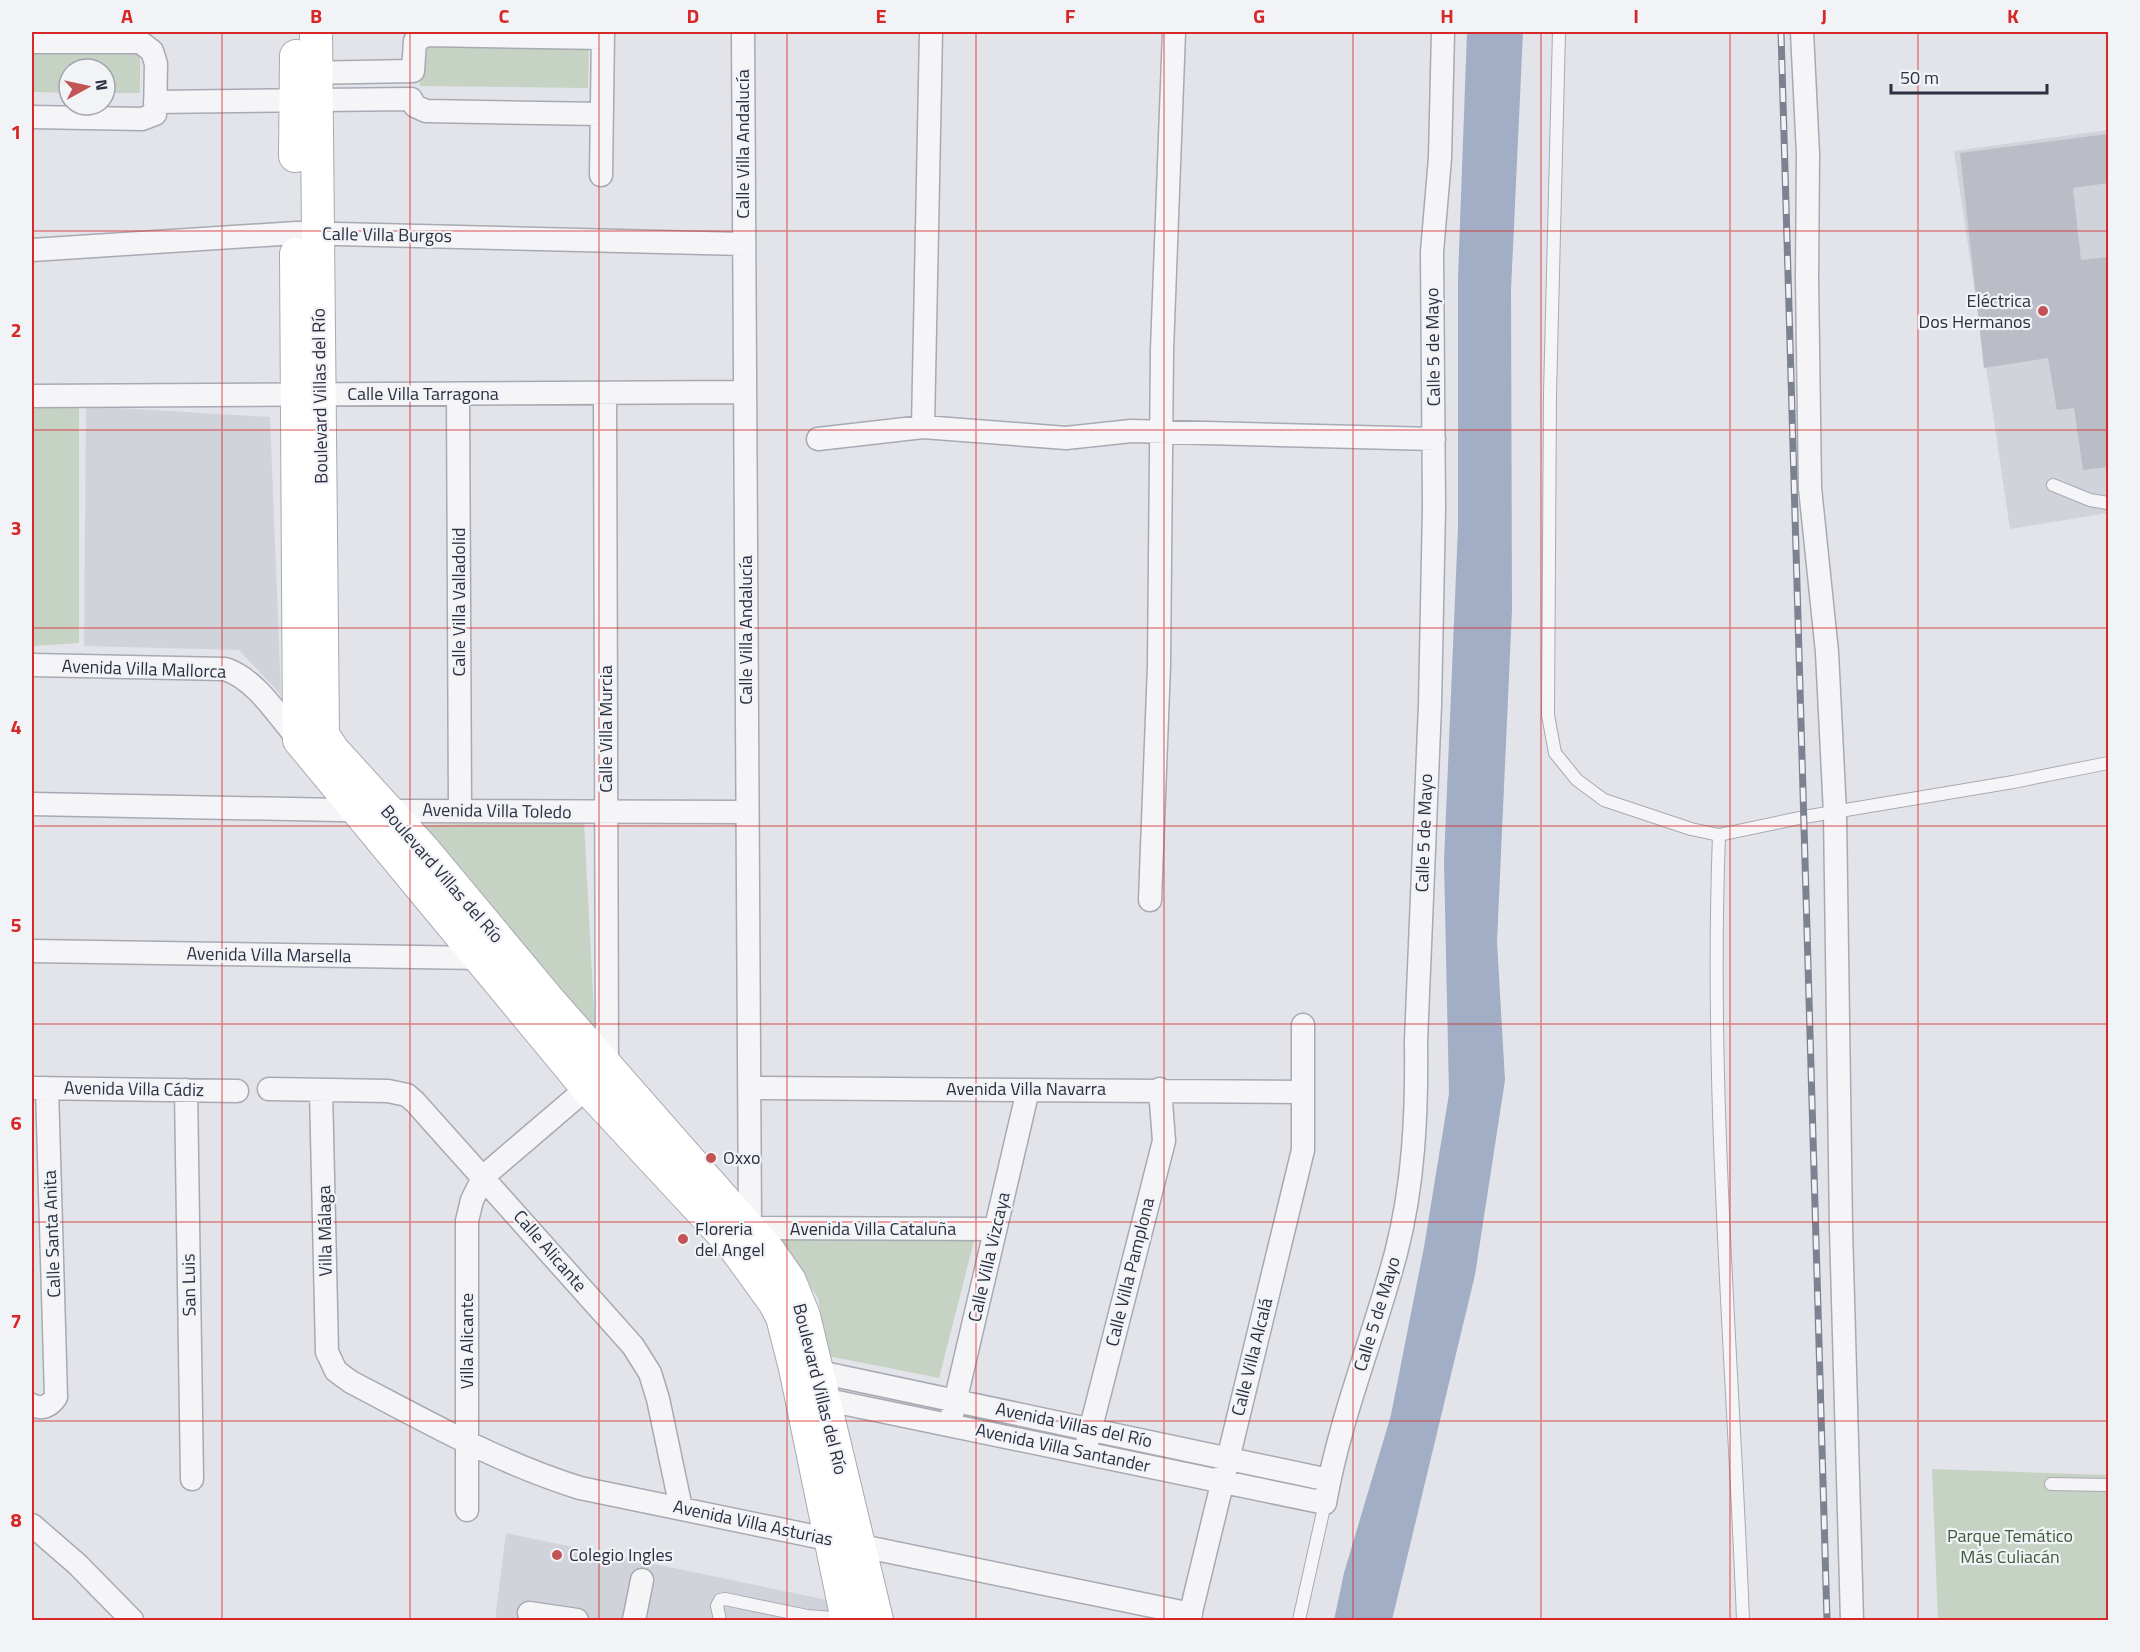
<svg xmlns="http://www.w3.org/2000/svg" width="2140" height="1652" viewBox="0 0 2140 1652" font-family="'Titillium Web',sans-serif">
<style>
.built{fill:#d1d3db}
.green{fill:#c6d2c4}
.water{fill:#a1aec6}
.building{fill:#babdc6}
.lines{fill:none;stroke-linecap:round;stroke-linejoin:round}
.lane-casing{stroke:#a8aab3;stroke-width:14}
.street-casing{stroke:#a8aab3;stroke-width:25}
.secondary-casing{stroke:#a8aab3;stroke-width:34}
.lane{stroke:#f5f5f8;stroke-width:12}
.street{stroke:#f5f5f8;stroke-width:22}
.secondary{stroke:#fff;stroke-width:32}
.rail-casing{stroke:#7d8291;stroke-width:7}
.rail{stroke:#f2f3f7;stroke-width:4.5;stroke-dasharray:14;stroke-linecap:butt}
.grid{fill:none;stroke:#d62828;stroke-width:1.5;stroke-opacity:0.55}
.poi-dot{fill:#c25455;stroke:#f2f3f7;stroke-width:2}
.labels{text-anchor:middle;stroke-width:4.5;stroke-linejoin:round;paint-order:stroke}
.street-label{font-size:18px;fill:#2c3040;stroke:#f2f3f7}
.poi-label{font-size:18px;fill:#2c3040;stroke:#f2f3f7;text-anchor:start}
.park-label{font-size:18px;fill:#3c5a3a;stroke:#f2f3f7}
.neatline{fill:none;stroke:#d62828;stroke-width:2}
.grid-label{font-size:20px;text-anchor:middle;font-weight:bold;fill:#d62828}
</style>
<rect width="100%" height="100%" fill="#e2e4e9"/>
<path class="built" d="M2108,130V513L2010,529L1954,151Z
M86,406L270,417L281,695L239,650L84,646Z
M506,1533L827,1600L831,1620H495Z"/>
<path class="green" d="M421,36L589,38L588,88L420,86Z
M32,47L140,48V93H105V69H69V93L32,92Z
M32,397L79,398V643L32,646Z
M584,822L595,1031L420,825Z
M775,1231L974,1241L939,1378L828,1356L818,1298Z
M1932,1469L2108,1475V1620H1938Z"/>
<path class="water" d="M1467,32H1523L1511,290L1512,610L1497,942L1505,1080L1475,1275L1392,1620H1334L1344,1573L1391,1415L1424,1247L1449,1094L1444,861L1458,527V278Z"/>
<path class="building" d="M2108,134V183L2073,188L2081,260L2108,257V467L2083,470L2074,408L2057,410L2048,358L1984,368L1960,153Z"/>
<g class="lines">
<defs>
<path id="lane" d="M1559,32L1550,394L1548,715L1555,753L1577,780L1604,800L1691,829L1719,835L1804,817L2013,782L2108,763
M2053,485L2090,500L2108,503
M1719,835C1709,1097 1733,1359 1743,1620
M2051,1484L2108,1485
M720,1620L717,1606L720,1600L725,1599L807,1616L845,1619
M1299,1620L1325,1503"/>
<path id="street" d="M743,32L750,1228
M1802,32L1808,154L1807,278L1810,488L1827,652L1835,813L1841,1228L1852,1620
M32,42H140L152,51L156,64L155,114L142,119L32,117
M302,73L413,71L415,41L427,35L603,38
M155,102L411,99L415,106L426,111L601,114
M601,175L603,32
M32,250L296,233L743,244
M458,394L460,810
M32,396L743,392
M923,427L931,32
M818,439L923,427L1066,438L1131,431L1434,439
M32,665L225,669C256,679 278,716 299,740
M32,804L388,811L747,812
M1150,900L1159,665L1162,350L1174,32
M32,951L481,958L487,954
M33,1088L237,1091
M749,1088L1302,1092
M269,1089L388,1091L407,1095L415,1102L633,1346L650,1373L658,1399L681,1508
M186,1090L192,1479
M321,1090L327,1352L336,1371L351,1382C426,1421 499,1463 580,1488L1191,1614
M750,1228L995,1229
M805,1369L1329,1480
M813,1397L1325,1503C1340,1417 1374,1336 1396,1253C1414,1184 1417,1112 1416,1041L1430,705L1434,508L1432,252L1440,158L1443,32
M32,1405C42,1410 50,1406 56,1397L47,1088
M952,1415L1028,1090
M1087,1443L1164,1141L1160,1089
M467,1510V1221L472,1200L484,1176L587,1088L607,1064L605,393
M32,1525L77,1564L132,1620
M529,1613L577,1620
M634,1620L642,1580
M1189,1620L1303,1150V1025"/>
<path id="secondary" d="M316,32L323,735L333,750L424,850L548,999L770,1252L790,1281L804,1316L877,1620
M295,156L296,56
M296,254L299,740L587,1088L732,1244L774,1302L782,1317L795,1368L847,1620"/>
</defs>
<use href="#lane" class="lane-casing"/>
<use href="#street" class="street-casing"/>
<use href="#secondary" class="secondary-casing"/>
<use href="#lane" class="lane"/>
<use href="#street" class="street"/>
<use href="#secondary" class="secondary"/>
<defs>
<path id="rail" d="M1781,32L1827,1620"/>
</defs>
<use href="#rail" class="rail-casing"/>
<use href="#rail" class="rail"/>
</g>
<path class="grid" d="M222,32V1620M410,32V1620M599,32V1620M787,32V1620M976,32V1620M1164,32V1620M1353,32V1620M1541,32V1620M1730,32V1620M1918,32V1620M32,231H2108M32,430H2108M32,628H2108M32,826H2108M32,1024H2108M32,1222H2108M32,1421H2108"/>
<g class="poi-dot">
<circle cx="2043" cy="311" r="6"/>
<circle cx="711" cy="1158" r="6"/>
<circle cx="683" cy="1239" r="6"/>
<circle cx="557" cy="1555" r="6"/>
</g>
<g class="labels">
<g class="street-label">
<text transform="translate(743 144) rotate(-90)" y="6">Calle Villa Andalucía</text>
<text transform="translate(387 235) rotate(1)" y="6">Calle Villa Burgos</text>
<text transform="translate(1433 347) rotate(-91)" y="6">Calle 5 de Mayo</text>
<text x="423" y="400">Calle Villa Tarragona</text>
<text transform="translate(320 396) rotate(-91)" y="6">Boulevard Villas del Río</text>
<text transform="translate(459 602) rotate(-90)" y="6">Calle Villa Valladolid</text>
<text transform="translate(746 630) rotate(-90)" y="6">Calle Villa Andalucía</text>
<text transform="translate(144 669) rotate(2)" y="6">Avenida Villa Mallorca</text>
<text transform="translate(606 729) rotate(-90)" y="6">Calle Villa Murcia</text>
<text transform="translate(497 811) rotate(1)" y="6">Avenida Villa Toledo</text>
<text transform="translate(1424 833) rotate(-88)" y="6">Calle 5 de Mayo</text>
<text transform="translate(442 874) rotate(49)" y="6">Boulevard Villas del Río</text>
<text transform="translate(269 955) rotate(1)" y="6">Avenida Villa Marsella</text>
<text transform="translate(134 1089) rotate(1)" y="6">Avenida Villa Cádiz</text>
<text x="1026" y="1095">Avenida Villa Navarra</text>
<text x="873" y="1235">Avenida Villa Cataluña</text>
<text transform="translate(325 1231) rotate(-91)" y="6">Villa Málaga</text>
<text transform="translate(52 1234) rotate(-92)" y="6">Calle Santa Anita</text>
<text transform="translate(550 1251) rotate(49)" y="6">Calle Alicante</text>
<text transform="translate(989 1257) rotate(-77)" y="6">Calle Villa Vizcaya</text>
<text transform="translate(1130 1272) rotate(-76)" y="6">Calle Villa Pamplona</text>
<text transform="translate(189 1285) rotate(-91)" y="6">San Luis</text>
<text transform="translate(1377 1314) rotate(-73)" y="6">Calle 5 de Mayo</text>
<text transform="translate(467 1341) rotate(-90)" y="6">Villa Alicante</text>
<text transform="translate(1252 1357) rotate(-76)" y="6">Calle Villa Alcalá</text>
<text transform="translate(820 1389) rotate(76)" y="6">Boulevard Villas del Río</text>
<text transform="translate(1074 1425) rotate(12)" y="6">Avenida Villas del Río</text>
<text transform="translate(1063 1448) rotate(12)" y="6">Avenida Villa Santander</text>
<text transform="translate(753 1523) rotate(12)" y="6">Avenida Villa Asturias</text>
</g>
<g class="poi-label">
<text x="2031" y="307" text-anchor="end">Eléctrica<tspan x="2031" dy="21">Dos Hermanos</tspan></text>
<text x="723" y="1164">Oxxo</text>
<text x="695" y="1235">Floreria<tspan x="695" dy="21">del Angel</tspan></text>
<text x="569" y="1561">Colegio Ingles</text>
</g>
<g class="park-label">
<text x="2010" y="1542">Parque Temático<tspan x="2010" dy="21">Más Culiacán</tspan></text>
</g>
</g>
<rect width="2140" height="1652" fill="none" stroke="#f2f3f7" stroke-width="66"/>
<g transform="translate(87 87) rotate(82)"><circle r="28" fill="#f2f3f7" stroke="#a3a5ae" stroke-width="1.5"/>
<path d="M0-4.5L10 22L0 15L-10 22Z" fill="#c25455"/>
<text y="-9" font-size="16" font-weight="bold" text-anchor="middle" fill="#2c3040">N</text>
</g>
<path d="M1891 84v9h156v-9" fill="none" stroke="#2c3040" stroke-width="3"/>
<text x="1900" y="84" font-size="18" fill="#2c3040" stroke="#f2f3f7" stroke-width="4.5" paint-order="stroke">50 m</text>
<rect x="33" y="33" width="2074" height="1586" class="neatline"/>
<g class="grid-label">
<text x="127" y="23">A</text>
<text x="316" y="23">B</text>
<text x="504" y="23">C</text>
<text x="693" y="23">D</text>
<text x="881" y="23">E</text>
<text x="1070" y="23">F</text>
<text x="1259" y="23">G</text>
<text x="1447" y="23">H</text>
<text x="1636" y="23">I</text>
<text x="1824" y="23">J</text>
<text x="2013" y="23">K</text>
<text x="16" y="139">1</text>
<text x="16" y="337">2</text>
<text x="16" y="535">3</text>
<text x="16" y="734">4</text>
<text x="16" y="932">5</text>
<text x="16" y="1130">6</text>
<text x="16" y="1328">7</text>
<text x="16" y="1527">8</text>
</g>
</svg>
